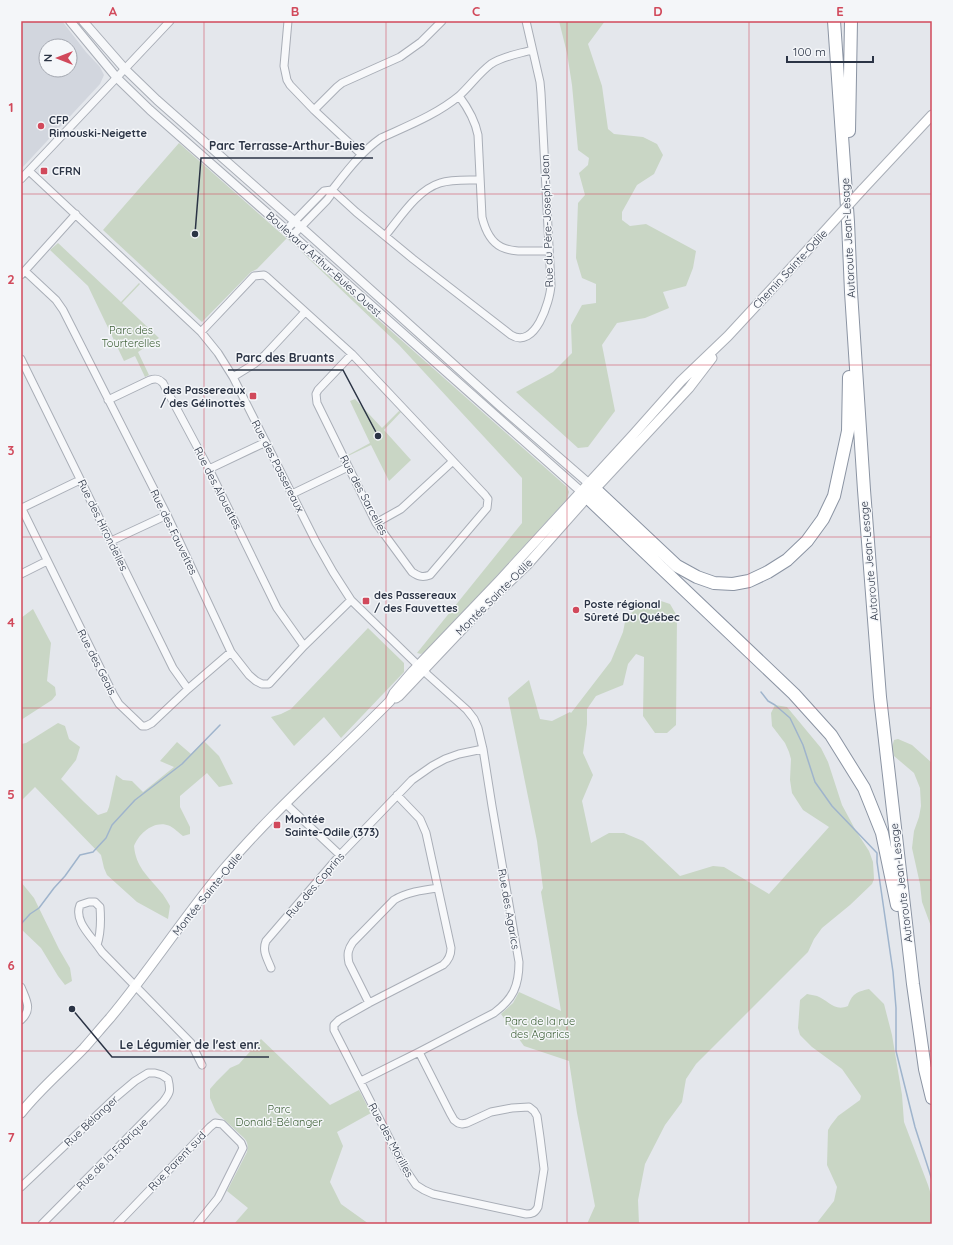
<svg xmlns="http://www.w3.org/2000/svg" width="953" height="1245" viewBox="0 0 953 1245" font-family="Quicksand,sans-serif">
<style>
.built{fill:#d2d6de;fill-rule:evenodd}
.green{fill:#c9d6c5}
.lines{fill:none;stroke-linecap:round;stroke-linejoin:round}
.stream{stroke:#9fb4cc;stroke-width:1.5}
.minor-casing{stroke:#a9aeb7;stroke-width:9}
.tertiary-casing{stroke:#a9aeb7;stroke-width:10}
.secondary-casing{stroke:#a9aeb7;stroke-width:11}
.motorway-casing{stroke:#8b94a3;stroke-width:14}
.minor{stroke:#f7f8fa;stroke-width:7}
.tertiary{stroke:#f7f8fa;stroke-width:8}
.secondary{stroke:#fff;stroke-width:9}
.motorway{stroke:#fff;stroke-width:12}
.secondary-bridge-casing{stroke:#a9aeb7;stroke-width:11;stroke-linecap:butt}
.secondary-bridge{stroke:#fff;stroke-width:9}
.grid{fill:none;stroke:#d1495b;stroke-width:1;stroke-opacity:0.55}
.poi-dot{fill:#d1495b;stroke:#f4f6f9;stroke-width:1.5}
.labels{text-anchor:middle;stroke-width:3;stroke-linejoin:round;paint-order:stroke}
.poi-label{font-size:11px;font-weight:bold;fill:#2b3445;stroke:#f4f6f9;text-anchor:start}
.street-label{font-size:11px;fill:#2b3445;stroke:#f4f6f9}
.park-label{font-size:11px;fill:#3f6138;stroke:#f4f6f9}
.leader{fill:none;stroke:#2b3445;stroke-width:1.5}
.callout-dot{fill:#2b3445;stroke:#f4f6f9;stroke-width:1.5}
.callout-label{font-size:12px;text-anchor:middle;font-weight:bold;fill:#2b3445;stroke:#f4f6f9;stroke-width:3;stroke-linejoin:round;paint-order:stroke}
.neatline{fill:none;stroke:#d1495b;stroke-width:1.5}
.grid-label{font-size:13px;text-anchor:middle;font-weight:bold;fill:#d1495b}
</style>
<rect width="100%" height="100%" fill="#e4e7ec"/>
<path class="built" d="M21,21H62L86,52L100,67L104,75L100,84L21,169ZM46,46H70V70H46Z"/>
<path class="green" d="M559,21H605L588,44L602,86L608,129L614,134L643,137L657,144L663,155L654,174L637,185L622,212V220L630,226L646,224L696,251L693,268L686,286L663,292L669,308L645,318L617,323L602,345L615,411L588,447L578,448L516,392L553,372L572,353L571,325L582,305L596,303V284L582,278L576,258L578,203L585,195L579,173L588,165L589,158L578,150L572,85L567,53Z
M179,143L567,487L569,492L567,499L428,651L427,650L421,654L417,653L522,523V478L399,345L287,238L257,269L251,272L202,322L103,230Z
M58,243L121,302L139,283L140,284L122,303L159,338L138,352L149,375L145,377L135,356L124,361L88,286L50,250Z
M355,399L382,428L399,411L401,412L384,430L411,460L389,481L371,445L348,456V455L370,443L350,401Z
M661,601L670,604L677,616L676,725L667,733H655L643,716L644,657L636,654L628,664L623,685L596,696L587,709V724L583,753L593,775L582,801L591,843L609,833H624L643,841L680,876L713,866L724,867L769,894L829,827L803,810L792,793L790,780L791,759L789,752L785,743L772,726L771,713L775,705L787,707L821,748L828,762L842,805L856,831L869,851L873,862L874,879L872,884L850,905L822,928L814,939L808,952L696,1064L686,1079L682,1102L665,1125L645,1164L638,1200L639,1224H587L595,1206L577,1113L569,1061L524,1046L501,1014L513,1003L519,992L561,1011L541,892L543,888L537,841L508,698L529,680L540,719L552,721L570,712L571,713L611,661L623,632L626,617L641,605Z
M33,609L51,643L47,681L55,687L56,695L52,700L21,720V618Z
M368,628L404,663V672L341,738L324,717L294,746L271,717L281,714L291,709Z
M58,723L65,726L69,739L80,747L76,760L61,779L84,802L98,815L107,812L109,807L116,775L123,780L132,781L143,792L174,767L160,761L177,742L191,754L204,741L219,756L233,784L219,787L207,773L180,796V807L190,827V834L183,836C179,833 174,828 170,826C155,819 139,833 134,846C136,867 147,875 160,891C164,895 167,901 170,906L168,919L137,902L107,875L104,868L101,855L35,787L21,801V744L26,743Z
M898,739L912,745L932,763V929L922,902L920,884L912,848L914,831L919,817L921,806L920,788L914,773L894,756L892,747L894,740Z
M21,882L34,898L59,949L70,968L72,981L65,985L58,976L41,948L21,929Z
M869,989L884,1004L892,1035L902,1095L904,1122L928,1185L932,1198V1224H816L834,1201L837,1187L827,1165L828,1130L831,1125L838,1116L860,1100L861,1096L842,1069L812,1047L800,1035L798,1028L800,1000L807,994C810,995 814,995 817,996C828,1000 834,1012 848,1006C852,994 856,992 869,989Z
M261,1039L330,1105L359,1090L371,1113L337,1132L343,1146L330,1182L341,1204L369,1224H234L248,1208L227,1191L247,1152C248,1146 248,1142 244,1138L216,1112L210,1098V1089L217,1081L230,1068L239,1064Z"/>
<g class="lines">
<path class="stream" d="M761,692L768,701L775,705L790,718L803,745L815,782L832,806L877,853V862L893,972L896,1008V1051L915,1127L932,1180
M21,924L30,914L39,908L54,888L65,876L80,855L93,852L106,838L112,825L135,800L182,764L220,725"/>
<defs>
<path id="minor" d="M288,21L284,66L287,80L290,85L314,110L361,154
M459,96C468,108 475,120 478,135L482,217C492,258 515,250 549,251
M314,110L337,87L342,83L400,57L421,42L442,21
M29,171L201,332L218,353L233,377L316,542L333,572L351,600L428,675L467,710L474,719L478,728L483,749L492,806L519,962C519,986 513,999 494,1013L419,1052L361,1081
M21,179L170,21
M332,190L356,212L413,259L511,335C535,350 550,302 551,285L541,93L540,82L526,21
M286,230L321,194L324,191L332,190
M292,236L327,200L330,196L332,190C347,171 361,152 381,138C407,126 436,115 459,96C470,86 479,73 491,64C503,56 518,54 532,50
M385,236C400,218 417,190 440,183C452,179 467,180 480,180
M25,271L56,300L63,310L167,515L231,652L249,675L256,681L262,684H269L304,646L351,600
M21,275L76,214
M201,332L254,276L264,275L267,277L352,354L485,495L488,499L487,508L430,575C422,578 418,576 412,572L376,523L317,403L316,394L318,390L352,354
M21,359L173,668L188,689
M233,377L254,364L265,355L305,312
M108,400L150,380C156,378 159,379 163,383L209,469L277,608L304,646
M209,469L266,442
M292,494L348,467
M21,507L113,694L119,704L142,726H146L152,723L188,689L231,652
M22,508L80,480
M376,523L401,509L453,461
M111,541L167,515
M21,574L47,561
M397,795L420,819L426,833L451,948C451,955 449,960 443,965L369,1003L339,1020L334,1025V1030L405,1169L416,1185L424,1190L433,1194L526,1214C532,1214 535,1213 538,1207L544,1169L540,1137L537,1116L534,1111L529,1107L512,1108L491,1112L467,1123L462,1124L458,1123L454,1120L450,1113L419,1052
M286,804L340,855
M97,945C89,934 74,920 80,905L89,902H95L100,907C101,920 101,933 97,945L102,952L191,1043L202,1065
M271,968C267,958 262,951 266,941L340,855L412,780L432,766L445,759L459,754L483,749
M21,987C26,1000 33,1009 21,1020
M369,1003L349,963C347,954 348,949 353,942L394,900C407,892 423,890 438,888
M21,1187L116,1097L135,1081L148,1073H155L162,1075L168,1079C171,1091 170,1093 163,1102L42,1224
M117,1224L210,1127L215,1123L222,1124L241,1143L243,1148L218,1198L197,1224"/>
<path id="tertiary" d="M70,21L117,78L150,110L283,227L585,495
M83,21L125,69L157,100L301,227L501,407L593,487"/>
<path id="secondary" d="M862,190L932,115
M396,698L399,696L485,605L527,565L582,503L689,388L712,358
M21,1113C40,1089 63,1070 84,1048C93,1038 101,1028 110,1018C150,970 184,917 224,869C275,809 335,757 390,701L394,693L413,671L500,580L633,435L681,381L728,336L803,255"/>
<path id="motorway" d="M834,21L848,222L851,292L864,490L880,697L913,984L925,1069L932,1098
M849,131L851,21
M595,489L677,566L697,577L714,583L733,584L749,581L768,572L787,560L807,541L823,519L834,496L848,431L849,377
M588,498L794,694L831,735L864,788L882,833L897,905"/>
</defs>
<use href="#minor" class="minor-casing"/>
<use href="#tertiary" class="tertiary-casing"/>
<use href="#secondary" class="secondary-casing"/>
<use href="#motorway" class="motorway-casing"/>
<use href="#minor" class="minor"/>
<use href="#tertiary" class="tertiary"/>
<use href="#secondary" class="secondary"/>
<use href="#motorway" class="motorway"/>
<defs>
<path id="secondary-bridge" d="M803,255L862,190"/>
</defs>
<use href="#secondary-bridge" class="secondary-bridge-casing"/>
<use href="#secondary-bridge" class="secondary-bridge"/>
</g>
<path class="grid" d="M204,21V1224M386,21V1224M567,21V1224M749,21V1224M21,194H932M21,365H932M21,537H932M21,708H932M21,880H932M21,1051H932"/>
<g class="poi-dot">
<circle cx="41" cy="126" r="4"/>
<rect x="40" y="167" width="8" height="8" rx="2"/>
<rect x="249" y="392" width="8" height="8" rx="2"/>
<rect x="362" y="597" width="8" height="8" rx="2"/>
<circle cx="576" cy="610" r="4"/>
<rect x="273" y="821" width="8" height="8" rx="2"/>
</g>
<g class="labels">
<g class="poi-label">
<text x="49" y="124">CFP<tspan x="49" dy="13">Rimouski-Neigette</tspan></text>
<text x="52" y="175">CFRN</text>
<text x="245" y="394" text-anchor="end">des Passereaux<tspan x="245" dy="13">/ des Gélinottes</tspan></text>
<text x="374" y="599">des Passereaux<tspan x="374" dy="13">/ des Fauvettes</tspan></text>
<text x="584" y="608">Poste régional<tspan x="584" dy="13">Sûreté Du Québec</tspan></text>
<text x="285" y="823">Montée<tspan x="285" dy="13">Sainte-Odile (373)</tspan></text>
</g>
<g class="street-label">
<text transform="translate(547 221) rotate(-92)" y="4">Rue du Père-Joseph-Jean</text>
<text transform="translate(848 238) rotate(-93)" y="4">Autoroute Jean-Lesage</text>
<text transform="translate(324 264) rotate(42)" y="4">Boulevard Arthur-Buies Ouest</text>
<text transform="translate(790 269) rotate(-47)" y="4">Chemin Sainte-Odile</text>
<text transform="translate(278 466) rotate(63)" y="4">Rue des Passereaux</text>
<text transform="translate(218 488) rotate(63)" y="4">Rue des Alouettes</text>
<text transform="translate(364 495) rotate(62)" y="4">Rue des Sarcelles</text>
<text transform="translate(103 525) rotate(64)" y="4">Rue des Hirondelles</text>
<text transform="translate(174 532) rotate(64)" y="4">Rue des Fauvettes</text>
<text transform="translate(869 561) rotate(-95)" y="4">Autoroute Jean-Lesage</text>
<text transform="translate(494 597) rotate(-45)" y="4">Montée Sainte-Odile</text>
<text transform="translate(97 662) rotate(63)" y="4">Rue des Geais</text>
<text transform="translate(901 883) rotate(-97)" y="4">Autoroute Jean-Lesage</text>
<text transform="translate(315 885) rotate(-49)" y="4">Rue des Coprins</text>
<text transform="translate(207 894) rotate(-51)" y="4">Montée Sainte-Odile</text>
<text transform="translate(509 909) rotate(80)" y="4">Rue des Agarics</text>
<text transform="translate(91 1121) rotate(-43)" y="4">Rue Bélanger</text>
<text transform="translate(391 1140) rotate(62)" y="4">Rue des Morilles</text>
<text transform="translate(112 1154) rotate(-45)" y="4">Rue de la Fabrique</text>
<text transform="translate(177 1161) rotate(-46)" y="4">Rue Parent sud</text>
</g>
<g class="park-label">
<text x="131" y="334">Parc des<tspan x="131" dy="13">Tourterelles</tspan></text>
<text x="540" y="1025">Parc de la rue<tspan x="540" dy="13">des Agarics</tspan></text>
<text x="279" y="1113">Parc<tspan x="279" dy="13">Donald-Bélanger</tspan></text>
</g>
</g>
<path class="leader" d="M195 234L201 158H373M378 436L343 370H228M72 1009L112 1057H269"/>
<g class="callout-dot">
<circle cx="195" cy="234" r="4"/>
<circle cx="378" cy="436" r="4"/>
<circle cx="72" cy="1009" r="4"/>
</g>
<g class="callout-label">
<text x="287" y="150">Parc Terrasse-Arthur-Buies</text>
<text x="285" y="362">Parc des Bruants</text>
<text x="190" y="1049">Le Légumier de l'est enr.</text>
</g>
<rect width="953" height="1245" fill="none" stroke="#f4f6f9" stroke-width="44"/>
<g transform="translate(58 58) rotate(270)"><circle r="19" fill="#f4f6f9" stroke="#a4a8b1"/>
<path d="M0-3L7 15L0 10L-7 15Z" fill="#d1495b"/>
<text y="-6" font-size="11" font-weight="bold" text-anchor="middle" fill="#2b3445">N</text>
</g>
<path d="M787 56v6h86v-6" fill="none" stroke="#2b3445" stroke-width="2"/>
<text x="793" y="56" font-size="12" fill="#2b3445" stroke="#f4f6f9" stroke-width="3" paint-order="stroke">100 m</text>
<rect x="22" y="22" width="909" height="1201" class="neatline"/>
<g class="grid-label">
<text x="113" y="16">A</text>
<text x="295" y="16">B</text>
<text x="476" y="16">C</text>
<text x="658" y="16">D</text>
<text x="840" y="16">E</text>
<text x="11" y="112">1</text>
<text x="11" y="284">2</text>
<text x="11" y="455">3</text>
<text x="11" y="627">4</text>
<text x="11" y="799">5</text>
<text x="11" y="970">6</text>
<text x="11" y="1142">7</text>
</g>
</svg>
